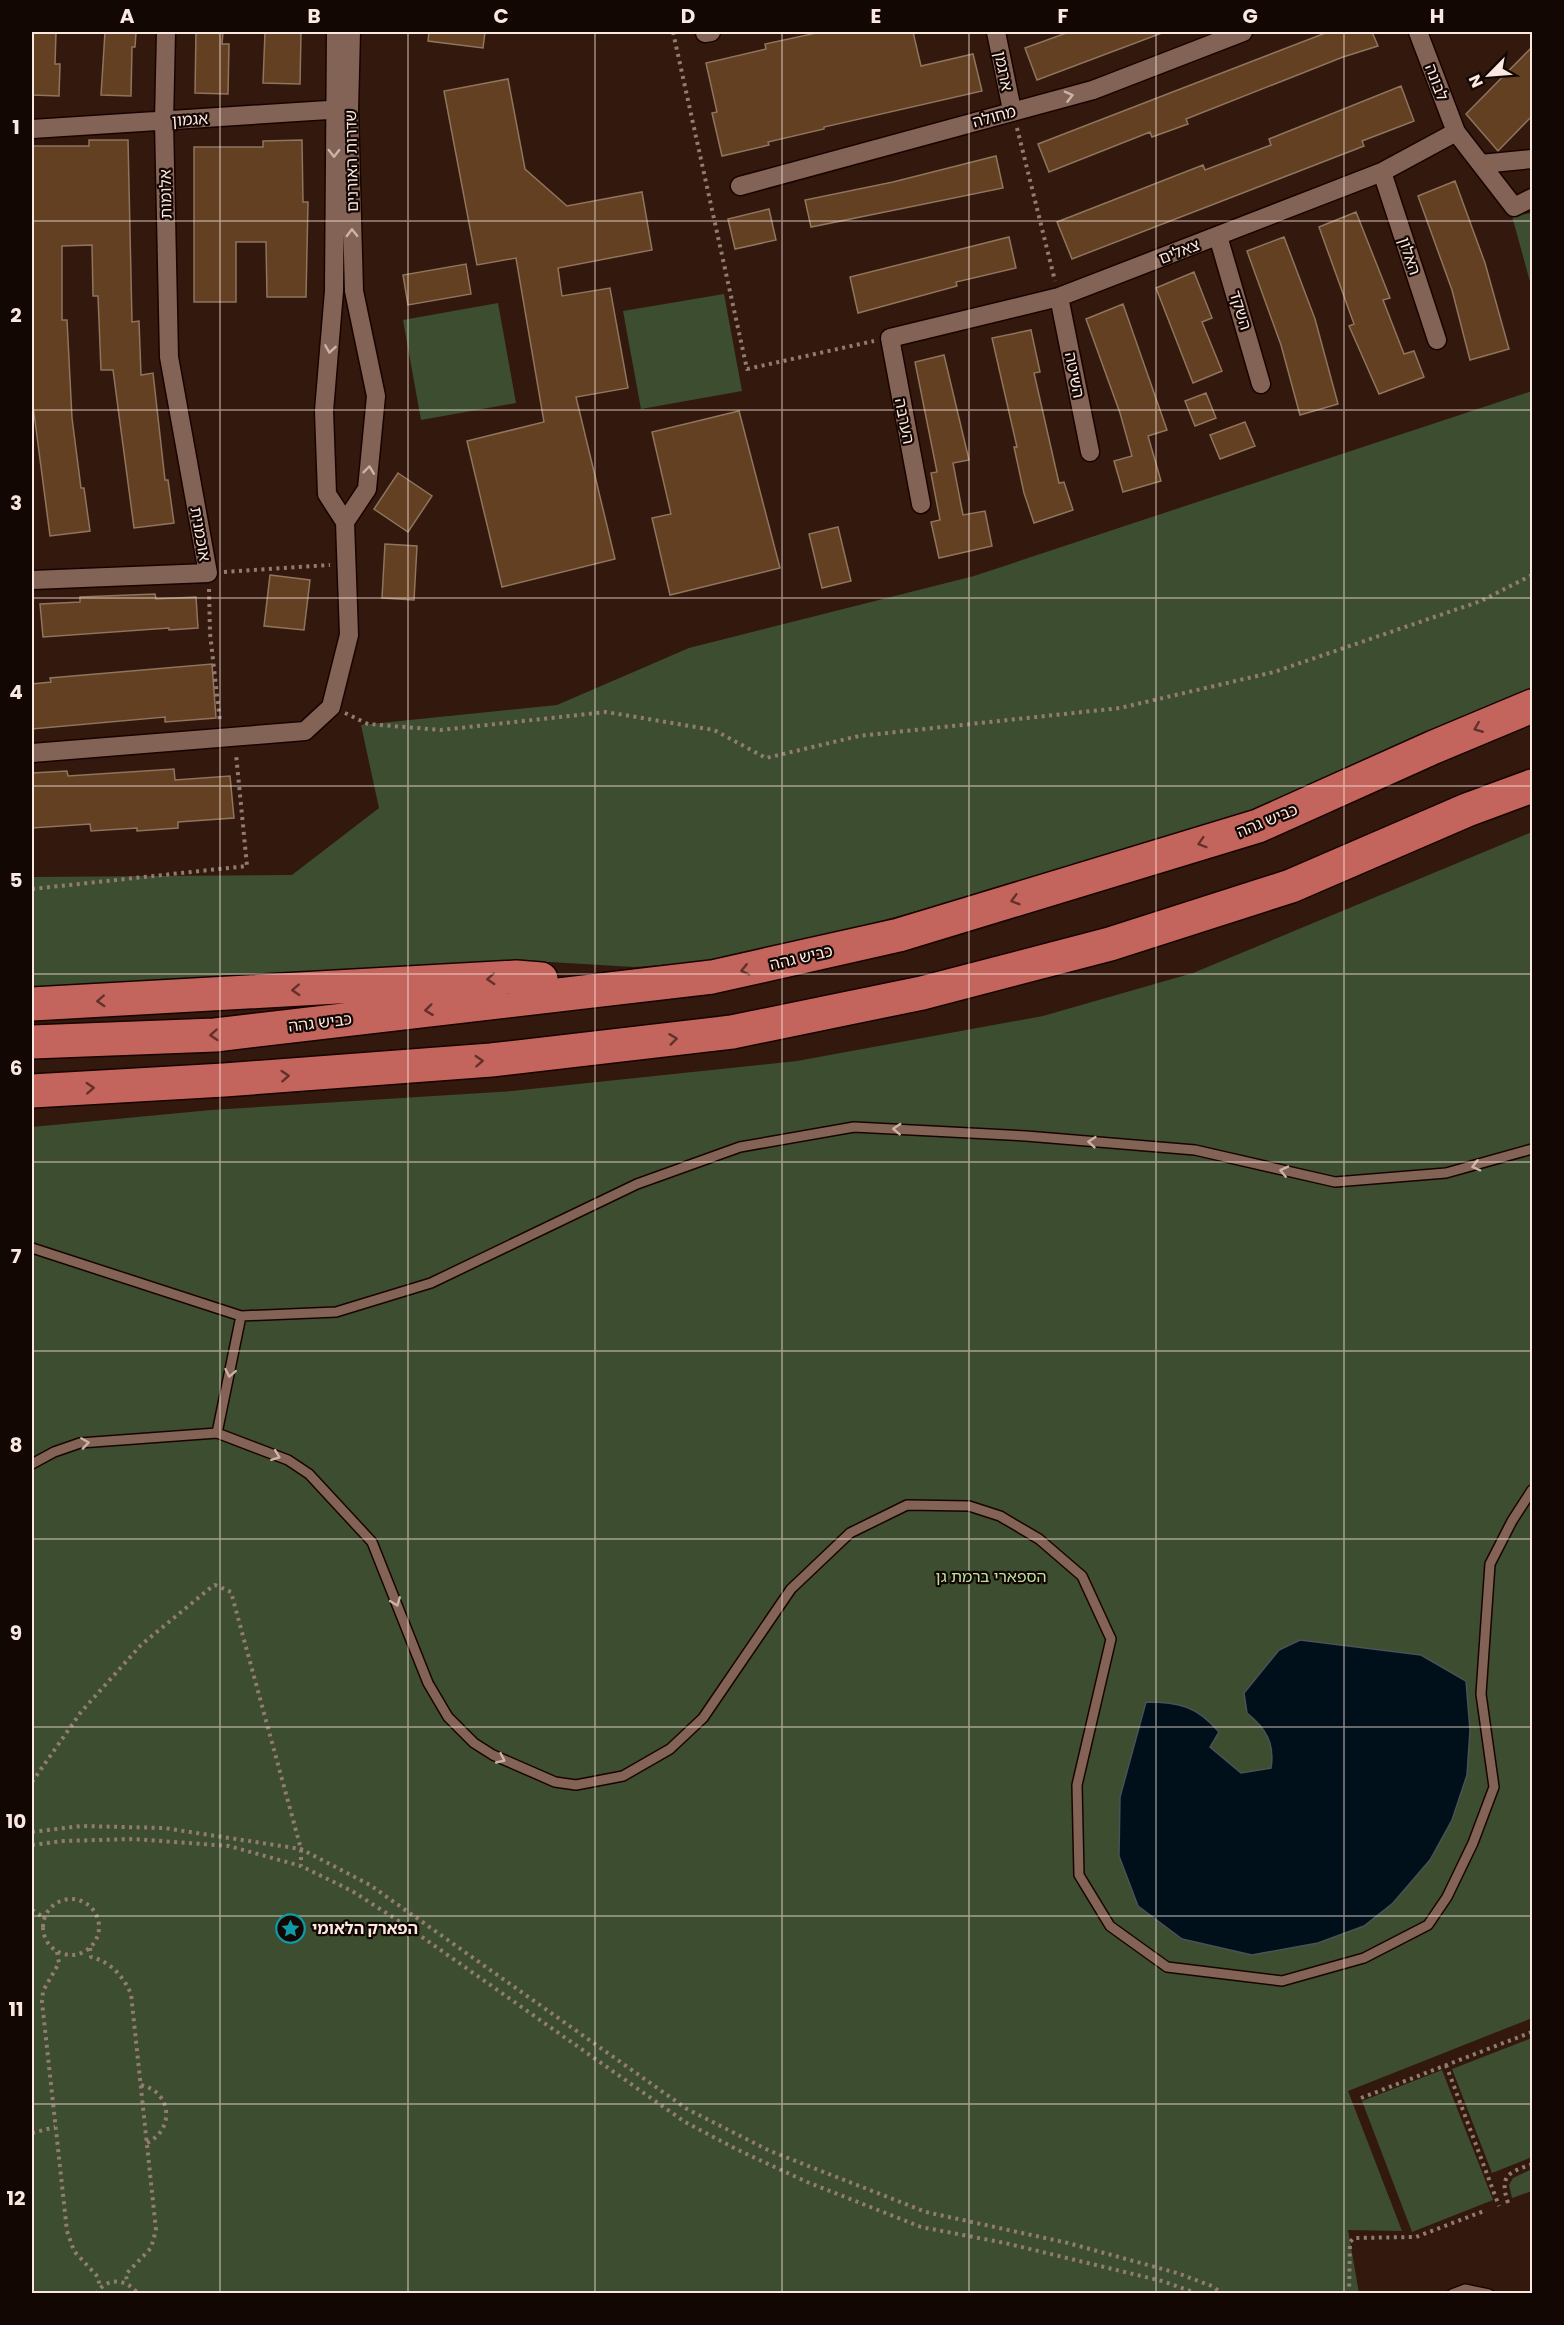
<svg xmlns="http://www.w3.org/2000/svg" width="1564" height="2325" viewBox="0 0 1564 2325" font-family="Poppins,'Noto Sans Hebrew',sans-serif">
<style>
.green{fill:#3d4d30}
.water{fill:#00101b;stroke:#4b5156;stroke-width:1.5}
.building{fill:#624021;stroke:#8f745e;stroke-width:1.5}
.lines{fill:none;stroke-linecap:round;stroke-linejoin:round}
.lane-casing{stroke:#190300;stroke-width:12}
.street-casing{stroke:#190300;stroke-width:21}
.highway-casing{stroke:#190300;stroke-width:36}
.path{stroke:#927c72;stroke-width:4;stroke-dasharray:3 4.5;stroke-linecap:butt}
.lane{stroke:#836355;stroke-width:9}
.street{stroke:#836355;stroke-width:18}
.highway{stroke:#c3655c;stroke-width:33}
.oneway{stroke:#cbb3a8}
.oneway2{stroke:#62312c}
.grid{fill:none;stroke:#fbe8e0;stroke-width:1.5;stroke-opacity:0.55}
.labels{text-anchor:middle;stroke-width:4.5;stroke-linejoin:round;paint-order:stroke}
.street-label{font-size:16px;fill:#fbe8e0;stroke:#130704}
.park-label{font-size:16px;fill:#bde2a0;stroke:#130704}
.poi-label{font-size:16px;font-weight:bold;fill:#fbe8e0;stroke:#130704;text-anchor:start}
.neatline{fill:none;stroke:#fbe8e0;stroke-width:2}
.grid-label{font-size:20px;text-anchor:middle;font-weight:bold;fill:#fbe8e0}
</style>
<rect width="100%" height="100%" fill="#33190d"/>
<path class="green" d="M1532,213V289L1512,216Z
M724,294L742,391L641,409L623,311Z
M498,303L516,403L421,420L403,320Z
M1532,391V694L1309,785L1215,829L742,959L634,967L516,960L32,988V877L292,875L379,808L361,725L557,705L689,648L974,576Z
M1532,832V2018L1348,2091L1402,2231L1348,2230L1359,2293L32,2294V1127L211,1110L512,1091L797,1061L1043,1016L1193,973Z
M1532,2038V2157L1492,2173L1452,2069Z
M1442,2070L1493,2200L1412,2232L1362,2101Z
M1532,2169V2191L1512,2198L1509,2185L1513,2178Z"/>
<path class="water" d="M1300,1640L1421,1655L1466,1681L1470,1730L1467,1775L1452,1820L1430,1860L1393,1903L1364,1926L1318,1943L1252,1955L1182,1939L1138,1906L1119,1856L1120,1797L1146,1702C1179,1702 1197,1706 1219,1732L1210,1747L1241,1773L1271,1768C1275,1744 1266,1728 1247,1713L1244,1693L1279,1650Z"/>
<path class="building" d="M32,32H56L55,64H60L59,96L32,95Z
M105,32H136L135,47H132L131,96L101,95Z
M196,32H223L222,44H229L228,94L195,93Z
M265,32H301L300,84L263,83Z
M429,32H485L483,48L428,41Z
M821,32H913L921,66L973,54L982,91L824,127V129L768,142L769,145L722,156L712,113L717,112L706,63L766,49L765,44Z
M1069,32H1162V33L1037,80L1025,48Z
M1328,32H1372L1378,46L1343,57L1186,119L1188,124L1152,137L1150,132L1049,172L1038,144Z
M1533,46V115L1498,151L1466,114Z
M508,79L525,169L567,206L642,192L652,250L558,268L562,296L610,288L628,388L576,397L615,559L502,587L467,441L544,422L516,258L477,265L444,91Z
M1401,86L1414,121L1362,141L1364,146L1072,259L1057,222L1203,165L1205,170L1271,145L1269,139Z
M89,140H128L132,322L139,321L141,375L153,373L165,480H168L174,523L134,528L113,370H101L98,296H93L92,245L62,246V320H67L72,418L81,488H84L90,531L50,536L32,398V146H89Z
M302,140L303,202H308L306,297H267L266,242H236V302H194V147H263V141Z
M996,156L1003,188L811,227L805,200L893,182Z
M1455,181L1485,263L1509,349L1470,360L1452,290L1418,196Z
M769,209L776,240L735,249L728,219Z
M1356,212L1390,298L1383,300L1404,354L1414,351L1424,377L1379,394L1349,326L1354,324L1319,227Z
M1009,237L1016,268L956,282L957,286L858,313L850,277Z
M1284,237L1315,319L1338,404L1300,415L1281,345L1247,251Z
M466,264L471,294L408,305L403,275Z
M1194,272L1212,318L1202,322L1222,371L1193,383L1156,288Z
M1123,304L1167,430L1148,436L1161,481L1123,492L1114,461L1132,456L1120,413L1086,319Z
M1031,330L1040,372L1034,373L1059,483L1064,482L1073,510L1034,523L1024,493L1014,447H1017L992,338Z
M944,355L969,460L953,463L963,515L985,511L992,546L939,558L931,522L940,520L931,473L937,472L915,362Z
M1206,393L1216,418L1195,426L1185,401Z
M739,411L780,568L670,595L652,518L671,514L652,432Z
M1245,422L1255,446L1220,459L1210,435Z
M398,473L432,496L408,532L374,509Z
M838,527L851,581L822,588L809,534Z
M385,544L417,546L414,600L382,598Z
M270,575L310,580L304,630L264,626Z
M155,594L156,599L196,597L198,628L169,630V628L43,637L40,604L80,602V597Z
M212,664L216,718L165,722V717L32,729V684L51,682L50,678Z
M174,769L175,780L230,776L234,818L178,822V828L137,831V828L91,831L90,824L32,828V773L67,771L68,776Z"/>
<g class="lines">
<defs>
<path id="lane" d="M32,1248L241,1316L336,1312L431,1283L637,1184L740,1147L854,1127L1026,1136L1195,1150L1335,1182L1446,1173L1532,1149
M217,1433L241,1316
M32,1464L54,1452L80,1443L217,1433L288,1460L309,1474L372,1542L428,1683L448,1717L474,1743L493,1755L555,1782L576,1785L623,1776L670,1749L703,1718L791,1589L850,1533L907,1505L969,1506L1000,1516L1039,1539L1082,1576L1111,1639L1077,1785L1079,1875L1110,1926L1167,1967L1282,1981L1364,1958L1428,1925L1447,1897L1473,1843L1494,1787L1481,1694L1490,1564L1512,1521L1532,1490
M1452,2294L1465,2289L1489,2294"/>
<path id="street" d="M996,32L1012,110
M1418,32L1456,132L1514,207L1532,198
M705,33L711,32
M32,129L344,109
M1481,164L1532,159
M1382,172L1437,340
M740,186L1093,90L1243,32
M1218,236L1261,384
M1059,297L1090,452
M921,504L890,338L1059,297L1382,172L1456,132
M345,522L367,489L376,396L354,291L349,110L351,32
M32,580L208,573L169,357L164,121L166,32
M32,753L305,731L331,707L349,635L345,522L327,494L324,411L334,291L336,32"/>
<path id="highway" d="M32,1004L516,977L541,979
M32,1042L215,1035L712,977L899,935L1258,826L1434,747L1532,706
M32,1091L224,1080L491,1060L732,1032L922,993L1110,944L1291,886L1467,810L1532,786"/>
</defs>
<use href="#lane" class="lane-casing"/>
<use href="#street" class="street-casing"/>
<use href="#highway" class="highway-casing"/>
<path class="path" d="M673,32L747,369L874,341
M1017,128L1055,281
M224,572L330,565
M209,589L210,633L220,722
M345,713L368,724L441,730L606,712L714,730L766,758L859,736L1120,708L1274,672L1481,601L1532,575
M32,889L247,866L236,754
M32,1782L81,1712L141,1645L209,1589L215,1585L231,1592L301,1849V1866
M32,1832L81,1826L164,1828L301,1849L370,1885L687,2109L770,2151L926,2212L1068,2243L1177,2273L1212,2286L1223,2294
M32,1845L63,1841L134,1839L229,1846L301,1866L352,1891L405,1925L685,2122L738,2150L807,2182L921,2227L1005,2243L1162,2281L1199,2294
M43 1927a28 28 0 1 1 56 0a28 28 0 1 1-56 0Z
M32,1910L45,1918
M90,1948L91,1957C111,1962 123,1976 131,1994L156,2230L151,2248L126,2274L127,2283
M57,1952L59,1963L43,1991L42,2002L67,2231L74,2251L98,2277L100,2288
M1446,2065L1499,2206
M141,2085C172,2092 175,2129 147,2143
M1361,2098L1532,2032
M32,2133L55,2127
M1508,2203C1499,2175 1508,2173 1532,2164
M96,2294C106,2277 127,2278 138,2294
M1349,2294L1350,2242L1354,2238L1416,2237L1484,2211"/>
<use href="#lane" class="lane"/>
<use href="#street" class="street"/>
<use href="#highway" class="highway"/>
</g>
<defs><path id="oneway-chevron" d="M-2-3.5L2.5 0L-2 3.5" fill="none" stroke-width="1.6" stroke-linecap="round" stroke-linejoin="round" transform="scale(1.5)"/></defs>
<g class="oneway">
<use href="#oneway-chevron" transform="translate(1069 96) rotate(-14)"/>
<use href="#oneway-chevron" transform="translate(334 153) rotate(90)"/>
<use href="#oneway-chevron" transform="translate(352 233) rotate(-91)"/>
<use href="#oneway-chevron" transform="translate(330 349) rotate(99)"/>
<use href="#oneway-chevron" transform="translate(369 470) rotate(-83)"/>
<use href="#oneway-chevron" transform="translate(897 1129) rotate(-177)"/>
<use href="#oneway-chevron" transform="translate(1092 1142) rotate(-175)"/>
<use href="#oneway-chevron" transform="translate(1476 1166) rotate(165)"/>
<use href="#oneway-chevron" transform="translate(1284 1171) rotate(-167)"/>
<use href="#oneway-chevron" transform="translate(230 1373) rotate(101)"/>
<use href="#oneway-chevron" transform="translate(85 1443) rotate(-8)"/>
<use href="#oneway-chevron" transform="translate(276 1456) rotate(21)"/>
<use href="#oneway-chevron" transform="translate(396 1602) rotate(69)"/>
<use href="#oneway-chevron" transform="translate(501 1759) rotate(25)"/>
</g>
<g class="oneway2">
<use href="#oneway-chevron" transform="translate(1478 728) rotate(158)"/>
<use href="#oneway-chevron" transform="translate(1202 843) rotate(163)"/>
<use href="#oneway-chevron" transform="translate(1015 900) rotate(164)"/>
<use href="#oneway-chevron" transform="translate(745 970) rotate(167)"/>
<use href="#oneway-chevron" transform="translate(491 979) rotate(177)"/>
<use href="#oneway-chevron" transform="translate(296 990) rotate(177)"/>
<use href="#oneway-chevron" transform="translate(101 1001) rotate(177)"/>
<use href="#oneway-chevron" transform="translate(429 1010) rotate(173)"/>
<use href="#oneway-chevron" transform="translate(214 1035) rotate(176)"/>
<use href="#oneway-chevron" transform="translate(673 1039) rotate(-7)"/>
<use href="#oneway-chevron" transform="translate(479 1061) rotate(-4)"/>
<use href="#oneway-chevron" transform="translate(285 1076) rotate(-4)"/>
<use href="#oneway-chevron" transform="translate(90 1088) rotate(-3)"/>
</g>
<path class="grid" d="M220,32V2294M408,32V2294M595,32V2294M782,32V2294M969,32V2294M1156,32V2294M1344,32V2294M32,221H1532M32,410H1532M32,598H1532M32,786H1532M32,974H1532M32,1162H1532M32,1351H1532M32,1539H1532M32,1727H1532M32,1916H1532M32,2104H1532"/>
<defs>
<symbol id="sight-ring" viewBox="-11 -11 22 22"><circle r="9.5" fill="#130704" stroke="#0f9aa8" stroke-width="1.5"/><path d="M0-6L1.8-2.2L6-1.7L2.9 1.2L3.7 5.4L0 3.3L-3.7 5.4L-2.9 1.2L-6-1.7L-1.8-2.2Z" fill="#0f9aa8"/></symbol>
</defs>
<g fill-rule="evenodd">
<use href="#sight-ring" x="274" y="1912" width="33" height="33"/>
</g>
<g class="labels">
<g class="street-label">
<text transform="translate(1004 71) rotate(79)" y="6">ארגמן</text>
<text transform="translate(1437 82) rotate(69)" y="6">לבונה</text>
<text transform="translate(994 116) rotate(-15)" y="6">מחולה</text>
<text transform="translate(190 119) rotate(-4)" y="6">אגמון</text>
<text transform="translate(351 161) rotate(-91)" y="6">שדרות האורנים</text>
<text transform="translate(165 194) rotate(-91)" y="6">אלומות</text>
<text transform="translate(1179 251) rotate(-21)" y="6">צאלים</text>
<text transform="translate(1410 256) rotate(72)" y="6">האלון</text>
<text transform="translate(1241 310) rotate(73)" y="6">השקד</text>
<text transform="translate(1075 375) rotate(79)" y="6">השיטה</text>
<text transform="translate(905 421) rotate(79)" y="6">הערבה</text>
<text transform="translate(201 534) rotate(80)" y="6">אוכמנית</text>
<text transform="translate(1267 820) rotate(-22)" y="6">כביש גהה</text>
<text transform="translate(801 957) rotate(-13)" y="6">כביש גהה</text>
<text transform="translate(320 1022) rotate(-7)" y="6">כביש גהה</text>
</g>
<g class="park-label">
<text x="991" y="1582">הספארי ברמת גן</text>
</g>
<g class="poi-label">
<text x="312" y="1934">הפארק הלאומי</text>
</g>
</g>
<rect width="1564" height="2325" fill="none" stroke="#130704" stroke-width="66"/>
<g transform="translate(1489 75) rotate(245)" stroke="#130704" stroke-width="4.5" paint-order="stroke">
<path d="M0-4.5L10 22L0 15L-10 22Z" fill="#fbe8e0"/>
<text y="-9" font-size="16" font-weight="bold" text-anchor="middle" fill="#fbe8e0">N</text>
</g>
<rect x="33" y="33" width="1498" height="2259" class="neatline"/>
<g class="grid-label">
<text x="127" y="23">A</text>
<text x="314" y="23">B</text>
<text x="501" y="23">C</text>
<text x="688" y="23">D</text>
<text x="876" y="23">E</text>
<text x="1063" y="23">F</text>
<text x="1250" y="23">G</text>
<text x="1437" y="23">H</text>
<text x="16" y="134">1</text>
<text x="16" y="322">2</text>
<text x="16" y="510">3</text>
<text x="16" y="699">4</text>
<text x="16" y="887">5</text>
<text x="16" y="1075">6</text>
<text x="16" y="1263">7</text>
<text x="16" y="1452">8</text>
<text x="16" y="1640">9</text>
<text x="16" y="1828">10</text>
<text x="16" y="2016">11</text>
<text x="16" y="2205">12</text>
</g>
</svg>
